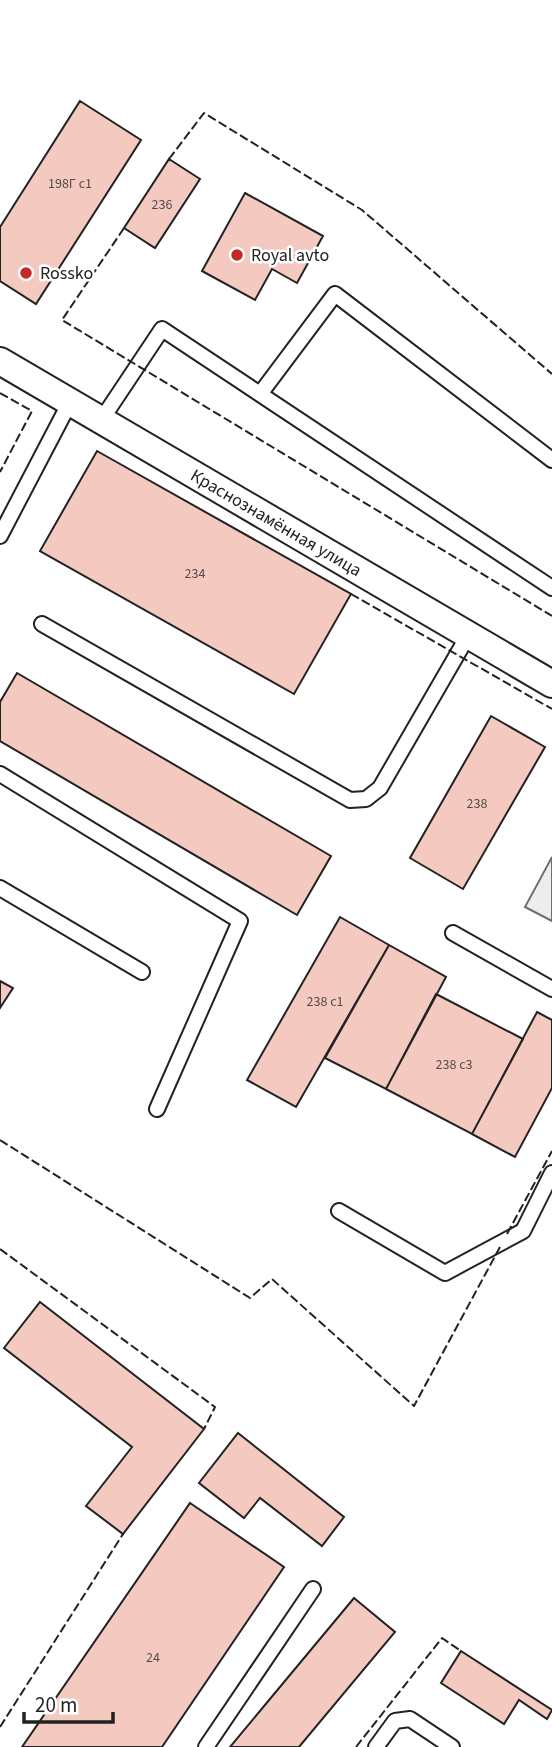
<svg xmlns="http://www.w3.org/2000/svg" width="552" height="1747" viewBox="0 0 552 1747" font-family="'Source Sans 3',sans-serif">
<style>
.parking{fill:#ededed;stroke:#6f6f6f;stroke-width:2}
.building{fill:#f3c9c0;stroke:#222;stroke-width:2}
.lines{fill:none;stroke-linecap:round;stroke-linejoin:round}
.lane-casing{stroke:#222;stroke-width:18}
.street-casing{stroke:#222;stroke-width:30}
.lane{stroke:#fff;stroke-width:14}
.street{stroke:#fff;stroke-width:26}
.fence{stroke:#222;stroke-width:2;stroke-dasharray:9 3.5;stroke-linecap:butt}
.poi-dot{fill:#c62828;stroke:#fff;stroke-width:2.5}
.labels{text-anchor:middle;stroke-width:5;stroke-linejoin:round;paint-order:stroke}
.number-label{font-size:14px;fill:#564c4a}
.poi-label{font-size:18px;fill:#222;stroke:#fff;text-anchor:start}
.street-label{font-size:18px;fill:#222;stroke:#fff}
</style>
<rect width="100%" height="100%" fill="#fff"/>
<path class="parking" d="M552,857V921L525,907Z"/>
<path class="building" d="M80,101L141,140L36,304L0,281V227Z
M169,159L200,179L155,248L124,228Z
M245,193L323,236L297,283L272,269L255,300L202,271Z
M97,451L351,594L294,694L40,551Z
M17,673L331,856L297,915L0,741V702Z
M491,716L545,747L463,889L410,858Z
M340,917L389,945L296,1107L247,1080Z
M389,945L446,977L386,1089L325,1058Z
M0,981L13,988L0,1008Z
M436,994L523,1039L472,1134L386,1089Z
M537,1012L552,1020V1088L515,1157L472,1134Z
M40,1302L204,1429L123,1534L86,1506L132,1447L4,1348Z
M238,1433L344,1517L322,1546L260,1498L244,1518L199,1483Z
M190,1503L284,1567L162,1747H22Z
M354,1598L395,1632L299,1747H230Z
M461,1651L552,1710L547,1719L519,1700L504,1724L441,1683Z"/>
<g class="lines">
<defs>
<path id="lane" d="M260,394L335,294L552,460
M102,419L162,329L552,588
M0,536L70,402
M42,624L350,800L366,799L380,788L469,634
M0,774L240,921L157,1109
M0,888L142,972
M453,933L552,989
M339,1211L445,1273L523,1231L552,1173
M206,1747L313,1589
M376,1747L395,1721L410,1719L452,1747"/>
<g id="street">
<path id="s1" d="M0,361L552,684"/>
</g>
</defs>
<use href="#lane" class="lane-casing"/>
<use href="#street" class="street-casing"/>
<use href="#lane" class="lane"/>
<use href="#street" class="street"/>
<path class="fence" d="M169,159L204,113L362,210L552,374
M124,228L62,320L552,616
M0,393L32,411L0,472
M351,594L552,709
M0,1140L250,1298L272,1279L414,1406L500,1247
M507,1234L552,1151
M0,1249L215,1407L204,1429
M0,1727L123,1534
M356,1747L442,1638L461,1651"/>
</g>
<g class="poi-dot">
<circle cx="237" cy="255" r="7"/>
<circle cx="26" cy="273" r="7"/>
</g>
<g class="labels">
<g class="number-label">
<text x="70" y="188">198Г с1</text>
<text x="162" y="209">236</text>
<text x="195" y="578">234</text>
<text x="477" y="808">238</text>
<text x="325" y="1006">238 с1</text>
<text x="454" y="1069">238 с3</text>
<text x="153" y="1662">24</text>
</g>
<g class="poi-label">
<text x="251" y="261">Royal avto</text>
<text x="40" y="279">Rossko</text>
</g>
<g class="street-label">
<text dy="6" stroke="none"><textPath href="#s1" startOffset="320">Краснознамённая улица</textPath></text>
</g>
</g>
<path d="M24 1712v10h89v-10" fill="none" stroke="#222222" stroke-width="3.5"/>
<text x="35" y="1712" font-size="21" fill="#222222" stroke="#ffffff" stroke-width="5" paint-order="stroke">20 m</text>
</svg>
